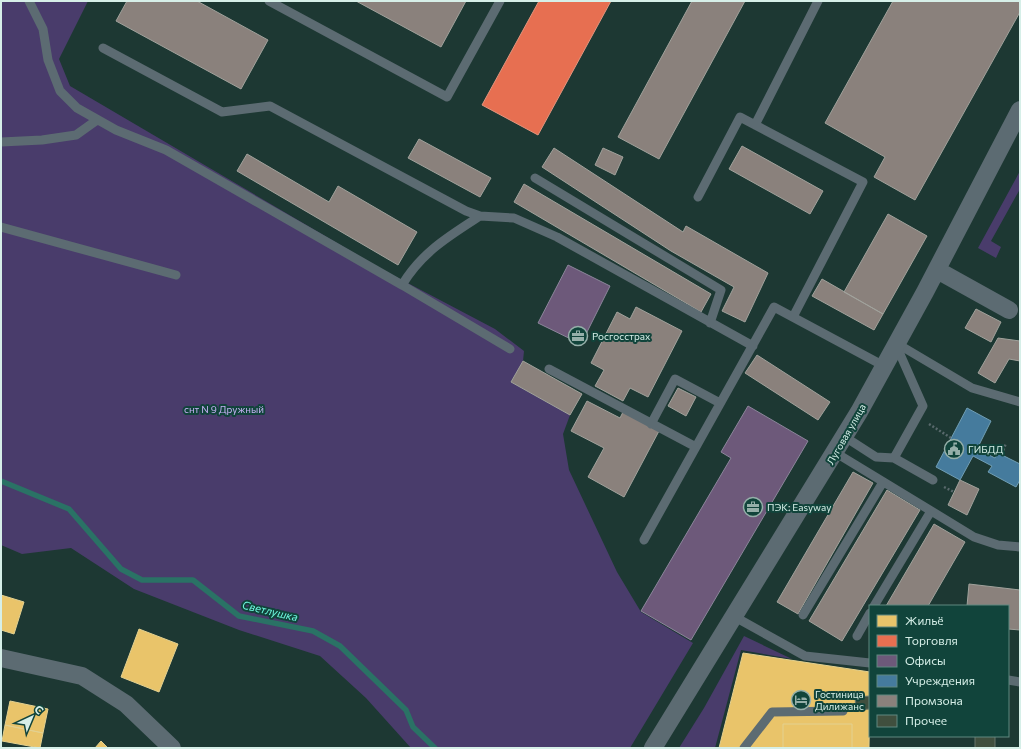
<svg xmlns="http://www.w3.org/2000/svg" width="1021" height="749" viewBox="0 0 1021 749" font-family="Commissioner,sans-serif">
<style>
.green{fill:#493c6b}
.homes{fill:#e9c46a;stroke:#e3d190}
.shops{fill:#e76f51;stroke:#e2957e}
.offices{fill:#6d597a;stroke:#8c869b}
.public{fill:#457b9d;stroke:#709eb4}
.industry{fill:#8a817c;stroke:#a1a29c}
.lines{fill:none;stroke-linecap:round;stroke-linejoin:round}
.stream{stroke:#2a7265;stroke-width:5.5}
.building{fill:#404f3e;stroke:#66746b}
.path{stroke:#59696c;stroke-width:2.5;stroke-dasharray:2 2;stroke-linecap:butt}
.lane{stroke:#5c6b72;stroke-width:9}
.street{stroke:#5c6b72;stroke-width:18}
.labels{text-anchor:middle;stroke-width:4;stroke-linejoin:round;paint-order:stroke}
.poi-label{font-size:10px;fill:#d6efe8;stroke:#11443b;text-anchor:start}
.park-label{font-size:10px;fill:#c6b1f4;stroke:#11443b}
.street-label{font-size:10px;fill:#d6efe8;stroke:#11443b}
.water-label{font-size:11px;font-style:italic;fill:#6ffce1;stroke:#11443b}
</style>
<rect width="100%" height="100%" fill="#1d3833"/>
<path class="green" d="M1,1H88L59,59L70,86L383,270L495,329L524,351L523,361L511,382L570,415L563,434L569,470L617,572L641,612L693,643L630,748H411L366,698L320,656L239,630L134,589L71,548L22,554L1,545Z
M1020,171V189L991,241L1001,247L996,258L978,248Z
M744,636L792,659L741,650L715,748H679L704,708Z"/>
<path class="homes" d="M1,595L24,602L14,634L1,630Z
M139,629L178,644L159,692L121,677Z
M743,653L870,672L869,748H719Z
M10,701L48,709L43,733L5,725Z
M783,724H852V748H783Z
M5,725L43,733L40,748L2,741Z
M101,741L108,748H95Z"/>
<path class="shops" d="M539,1H611L538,135L482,105Z"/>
<path class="offices" d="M568,265L610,286L581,344L538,323Z
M748,406L808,441L691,640L641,611L731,458L721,452Z"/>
<path class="public" d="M967,408L991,421L977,449L995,458L998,453L1020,464V480L1016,487L988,472L992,466L973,456L960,480L936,467Z"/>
<path class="industry" d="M127,1H197L268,40L241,89L116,21Z
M356,1H466L441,47Z
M692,1H745L659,159L618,137Z
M893,1H1020V12L915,200L874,177L885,157L825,123Z
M419,139L491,178L480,197L408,158Z
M742,146L823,191L810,214L729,169Z
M554,148L683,232L686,226L768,273L745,322L722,311L734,287L671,251L542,167Z
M603,148L623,157L615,175L595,165Z
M247,154L329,202L338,186L417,232L398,265L237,171Z
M524,184L711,294L701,312L514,202Z
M888,214L927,236L883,314L844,292Z
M822,279L883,314L874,330L812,296Z
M636,307L682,331L648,397L630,388L623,401L595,386L604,370L591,363L617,312L630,319Z
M976,309L1001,322L991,342L965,328Z
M998,338L1020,341V361L1009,359L995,383L978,373Z
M757,355L830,402L818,420L745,373Z
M523,361L582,394L570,415L511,382Z
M678,388L696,397L686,416L668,406Z
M587,401L620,418L623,412L659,431L624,497L588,477L604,448L571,431Z
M853,472L873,483L798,614L777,602Z
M960,480L979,489L967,515L948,505Z
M887,490L920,510L842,641L809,621Z
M934,524L965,542L928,606H886Z
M969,584L1020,590V630L1008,629V606H967Z"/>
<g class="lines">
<path class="stream" d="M1,481L69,509L121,569L142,580H193L239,616L313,631L340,646L406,710L413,727L435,748"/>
</g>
<path class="building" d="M870,696V709L856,710L855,697Z
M975,736H995V748H975Z"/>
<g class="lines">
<path class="path" d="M929,424L951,438
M1002,454L1006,443
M944,487L954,492"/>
<path class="lane" d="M29,1L43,29L48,60L60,91L77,108L116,130L166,150L402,285C422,252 449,236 480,216
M269,1L447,97L500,1
M103,48L222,112L270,106L466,211L480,216L514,218L557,237L753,346
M755,125L818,1
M1,142L42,140L76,135L97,120
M535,178L721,290L710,323
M698,197L740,117L863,182L793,317
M1,227L176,275
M402,285L510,349
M896,343L972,388L1020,402
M896,345L923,406L894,458L933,480
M549,369L696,447
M651,424L675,379L720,403
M845,437L876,457L894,458
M836,453L974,537L998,545L1020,547
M644,540L774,307L884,366
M874,606L931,511
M803,615L883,482
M735,617L805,656L870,663
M857,636L870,613
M1008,680L1020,682
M744,748L772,712L843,711"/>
<path class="street" d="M937,270L1009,310
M1,658L82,676L126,704L172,748
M653,748L859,412L925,292L1020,110"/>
</g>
<defs>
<symbol id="office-ring" viewBox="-11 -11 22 22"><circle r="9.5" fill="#11443b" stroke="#95afa9" stroke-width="1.5"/><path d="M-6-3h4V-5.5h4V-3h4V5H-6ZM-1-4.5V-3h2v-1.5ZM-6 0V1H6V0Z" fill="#95afa9"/></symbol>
<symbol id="civic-ring" viewBox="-11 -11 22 22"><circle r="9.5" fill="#11443b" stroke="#95afa9" stroke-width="1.5"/><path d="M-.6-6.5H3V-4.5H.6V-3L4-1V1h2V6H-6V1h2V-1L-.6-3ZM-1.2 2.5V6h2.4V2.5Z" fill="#95afa9"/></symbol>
<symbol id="hotel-ring" viewBox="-11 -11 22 22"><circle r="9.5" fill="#11443b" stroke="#95afa9" stroke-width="1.5"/><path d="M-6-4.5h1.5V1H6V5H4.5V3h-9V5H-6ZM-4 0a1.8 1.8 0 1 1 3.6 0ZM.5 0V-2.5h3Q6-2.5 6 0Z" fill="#95afa9"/></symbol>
</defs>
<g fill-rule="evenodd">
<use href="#office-ring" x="567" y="325" width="22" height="22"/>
<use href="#civic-ring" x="943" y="438" width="22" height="22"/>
<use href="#office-ring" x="742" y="496" width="22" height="22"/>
<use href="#hotel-ring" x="790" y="689" width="22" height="22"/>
</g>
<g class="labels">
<g class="poi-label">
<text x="592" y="340">Росгосстрах</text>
<text x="968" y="453">ГИБДД</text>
<text x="767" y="511">ПЭК: Easyway</text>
<text x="815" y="698">Гостиница<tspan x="815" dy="12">Дилижанс</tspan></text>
</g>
<g class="park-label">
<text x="224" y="413">снт N 9 Дружный</text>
</g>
<g class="street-label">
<text transform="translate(846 434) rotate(-60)" y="4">Луговая улица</text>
</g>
<g class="water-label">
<text transform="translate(270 611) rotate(13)" y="4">Светлушка</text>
</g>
</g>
<rect width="1021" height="749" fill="none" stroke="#d6efe8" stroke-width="4"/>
<rect x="869" y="605" width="140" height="132" fill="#11443b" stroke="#608880"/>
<rect x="877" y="615" width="20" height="12" fill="#e9c46a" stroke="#608880"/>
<text x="905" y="625" font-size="12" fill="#d6efe8">Жильё</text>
<rect x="877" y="635" width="20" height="12" fill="#e76f51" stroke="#608880"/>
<text x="905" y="645" font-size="12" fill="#d6efe8">Торговля</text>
<rect x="877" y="655" width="20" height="12" fill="#6d597a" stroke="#608880"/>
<text x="905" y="665" font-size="12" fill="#d6efe8">Офисы</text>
<rect x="877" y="675" width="20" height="12" fill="#457b9d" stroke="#608880"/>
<text x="905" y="685" font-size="12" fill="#d6efe8">Учреждения</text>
<rect x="877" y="695" width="20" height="12" fill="#8a817c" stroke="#608880"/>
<text x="905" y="705" font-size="12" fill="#d6efe8">Промзона</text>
<rect x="877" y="715" width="20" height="12" fill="#404f3e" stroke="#608880"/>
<text x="905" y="725" font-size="12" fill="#d6efe8">Прочее</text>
<g transform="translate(32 717) rotate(44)" stroke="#11443b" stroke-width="3" paint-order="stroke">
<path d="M0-3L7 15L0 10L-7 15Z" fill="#d6efe8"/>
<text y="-6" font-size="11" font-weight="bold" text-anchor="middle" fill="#d6efe8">С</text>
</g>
</svg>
